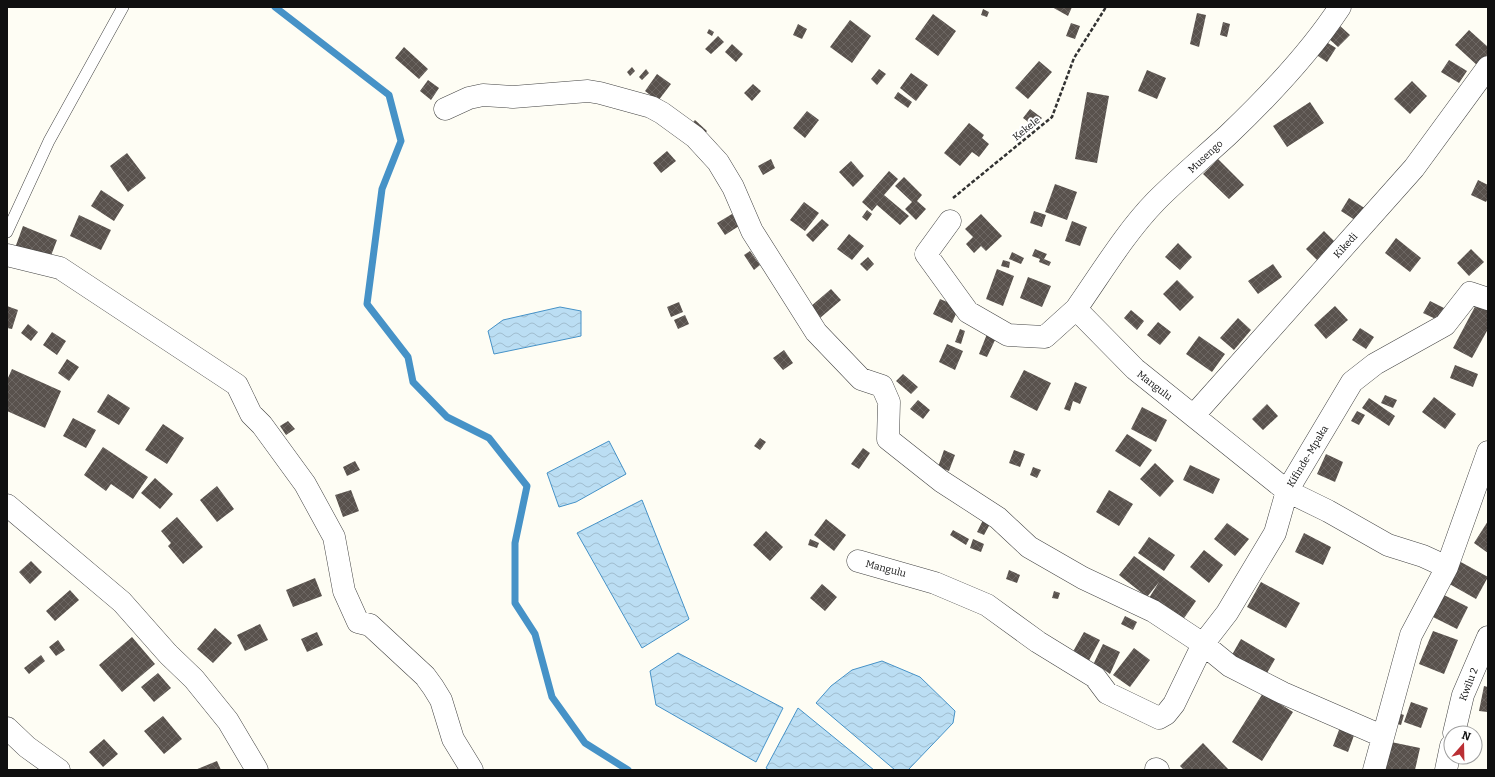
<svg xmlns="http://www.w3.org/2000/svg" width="1495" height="777" viewBox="0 0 1495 777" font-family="Bitter,serif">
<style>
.water{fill:url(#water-waves);stroke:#4692c7}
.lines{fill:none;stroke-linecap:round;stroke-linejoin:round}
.stream{stroke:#4692c7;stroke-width:7}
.building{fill:url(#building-cross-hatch)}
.service-casing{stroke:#434343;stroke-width:12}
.minor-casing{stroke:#434343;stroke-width:23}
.path{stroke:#323232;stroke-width:2.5;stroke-dasharray:4 2;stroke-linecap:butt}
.service{stroke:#fff;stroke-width:11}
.minor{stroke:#fff;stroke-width:22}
.labels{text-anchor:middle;stroke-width:4;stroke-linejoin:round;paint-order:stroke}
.street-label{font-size:10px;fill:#101010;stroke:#fff}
</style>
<defs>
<pattern id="water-waves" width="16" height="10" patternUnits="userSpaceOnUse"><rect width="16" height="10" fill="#bbdef3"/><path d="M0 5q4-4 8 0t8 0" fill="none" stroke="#a0bdcf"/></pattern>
<pattern id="building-cross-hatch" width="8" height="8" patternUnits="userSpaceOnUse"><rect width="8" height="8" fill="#59524d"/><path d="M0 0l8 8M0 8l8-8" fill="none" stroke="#6c6662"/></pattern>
</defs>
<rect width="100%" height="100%" fill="#fefdf4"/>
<path class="water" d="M560,307L581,311V336L494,354L488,331L503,320Z
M609,441L626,474L576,502L559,507L547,473Z
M642,500L689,619L642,648L577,533Z
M678,653L783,708L756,762L656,705L650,671Z
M882,661L920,677L955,711L953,723L908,770H895L816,703L831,686L852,670Z
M798,708L874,770H769L766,768Z"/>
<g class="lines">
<path class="stream" d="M275,7L389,95L401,141L382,189L367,304L408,357L413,382L447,417L489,438L527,486L515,543V603L535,634L552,697L585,743L628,770"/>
</g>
<path class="building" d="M1052,7H1072L1068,16Z
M983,9L989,12L987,17L981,15Z
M1197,13L1206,15L1199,47L1190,44Z
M933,14L956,31L938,56L915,39Z
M850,20L871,36L852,63L830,47Z
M1223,22L1230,24L1227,37L1220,35Z
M1071,23L1080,26L1075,39L1066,36Z
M798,24L807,29L802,39L793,35Z
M1339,25L1350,35L1338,47L1328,38Z
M709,29L714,32L712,36L707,33Z
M1469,30L1488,47V54L1478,66L1455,45Z
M718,36L724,42L711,54L705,49Z
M1323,40L1336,48L1327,62L1315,54Z
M732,44L743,54L736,62L725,52Z
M404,47L428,69L419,79L395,58Z
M1449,60L1467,71L1459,83L1441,72Z
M1039,61L1052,72L1028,99L1015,88Z
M632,67L635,71L630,76L627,72Z
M646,69L649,73L642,80L639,77Z
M879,69L886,74L877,85L871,79Z
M1147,70L1166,78L1157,99L1138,91Z
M911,73L928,85L916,101L900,88Z
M657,74L671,84L658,101L645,91Z
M428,80L439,88L431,100L420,91Z
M1412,81L1427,96L1410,114L1394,99Z
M753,84L761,91L752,101L744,93Z
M898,92L912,102L908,108L894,98Z
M1087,92L1109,96L1097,163L1075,159Z
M1310,102L1324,123L1287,147L1273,126Z
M1030,109L1042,118L1035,127L1023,118Z
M807,111L819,120L805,138L793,128Z
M695,120L707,131L700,139L688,128Z
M969,123L984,135L982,138L989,144L979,157L972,152L960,166L944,153Z
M667,151L676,161L661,173L653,163Z
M127,153L146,178L128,192L110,166Z
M771,159L775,168L763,175L758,166Z
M1218,159L1244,185L1229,199L1203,174Z
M851,161L864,176L853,187L839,172Z
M889,171L898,179L884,195L909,216L900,225L877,205L872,211L862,202Z
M904,177L922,195L917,201L926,209L916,220L905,209L912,202L895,186Z
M1478,180L1488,185V198L1486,202L1471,195Z
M1055,184L1077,192L1067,220L1045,212Z
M101,190L124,205L114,221L91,206Z
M1349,198L1366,209L1358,222L1341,211Z
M804,202L819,213L805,231L790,220Z
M867,210L872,214L867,221L862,217Z
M1034,211L1046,215L1042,227L1030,223Z
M732,214L739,226L725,235L717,223Z
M981,214L1002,236L986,251L981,246L974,253L966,244L973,237L965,229Z
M79,215L111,230L101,250L70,236Z
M822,219L829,225L813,242L806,235Z
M1072,221L1087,227L1080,246L1065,241Z
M23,226L57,240L49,261L15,248Z
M1324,231L1337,244L1319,262L1306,249Z
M849,234L864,246L852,260L837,249Z
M1396,238L1421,258L1410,272L1385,253Z
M1178,243L1192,257L1180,270L1165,257Z
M1035,249L1047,254L1044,259L1051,262L1049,266L1039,262L1040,259L1032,256Z
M1471,249L1484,262L1469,276L1457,263Z
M750,251L760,265L754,270L744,255Z
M1012,252L1024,258L1021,264L1009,259Z
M868,257L874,264L867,271L860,264Z
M1003,260L1010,262L1009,268L1001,266Z
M1273,264L1282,277L1258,294L1248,281Z
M997,269L1014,276L1003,306L986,299Z
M1028,277L1051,286L1042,307L1020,298Z
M1177,280L1194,297L1180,311L1163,294Z
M831,289L841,300L820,318L810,307Z
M940,299L959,307L952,323L933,314Z
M1430,301L1450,311L1444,323L1423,313Z
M1478,301L1488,307V329L1472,358L1453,348Z
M679,302L683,312L671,317L667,307Z
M7,306L18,310L12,329L7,328Z
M1335,306L1348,320L1326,339L1314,325Z
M1131,310L1144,321L1137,330L1124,318Z
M685,315L689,324L678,329L674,320Z
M1238,318L1251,330L1234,350L1220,338Z
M1158,322L1171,332L1160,345L1147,335Z
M28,324L38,332L31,341L21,333Z
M1360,328L1374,337L1366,349L1352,340Z
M960,329L965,331L961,344L955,342Z
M52,332L66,341L57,355L43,345Z
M987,334L996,338L987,357L979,354Z
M1199,336L1225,354L1212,372L1186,354Z
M947,344L963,351L955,370L939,362Z
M784,350L793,363L783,370L773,358Z
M67,359L79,367L69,381L58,373Z
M1455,365L1478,374L1473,387L1450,378Z
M12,369L61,391L45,428L7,411V380Z
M1024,370L1051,383L1037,411L1010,397Z
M903,374L918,387L911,394L896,381Z
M1075,382L1087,387L1080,404L1073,401L1070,411L1064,409Z
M108,394L130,408L119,425L97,412Z
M1385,395L1397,400L1393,408L1381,403Z
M1434,397L1456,414L1445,429L1422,412Z
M1369,398L1395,416L1389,426L1362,408Z
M918,400L930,410L923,419L910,409Z
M1267,404L1278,416L1263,430L1252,419Z
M1142,407L1167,420L1156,442L1131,429Z
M1357,411L1365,415L1359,425L1351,421Z
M73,418L96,430L86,448L63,436Z
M288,421L295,429L286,435L280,426Z
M163,424L184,438L167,464L145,450Z
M1127,434L1152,450L1140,467L1115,451Z
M760,438L766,442L760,450L754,446Z
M103,447L148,477L133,499L111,484L106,491L84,475Z
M863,448L870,453L859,469L851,464Z
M944,450L955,455L949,471L938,467Z
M1014,450L1025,454L1020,467L1009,463Z
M1326,454L1343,462L1335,482L1317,474Z
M355,461L360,470L347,476L343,467Z
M1155,463L1174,481L1160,497L1140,479Z
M1190,465L1220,479L1213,494L1183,480Z
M1033,467L1041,470L1037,478L1030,475Z
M155,478L173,494L160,509L141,493Z
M217,486L234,509L217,522L200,500Z
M351,490L359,511L343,517L335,495Z
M1109,490L1133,504L1119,526L1096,512Z
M177,517L203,547L183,564L168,546L171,543L161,531Z
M826,519L846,535L834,551L814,535Z
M983,520L990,524L984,535L977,532Z
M1488,521V553L1474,543Z
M1227,523L1249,539L1235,556L1214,539Z
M953,530L969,539L966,545L950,535Z
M766,531L783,547L770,561L753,545Z
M1304,533L1331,547L1323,565L1295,552Z
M1149,537L1175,555L1164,571L1138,553Z
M810,539L819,543L817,548L808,545Z
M973,539L984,544L981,552L970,548Z
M1204,550L1223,565L1209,583L1190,567Z
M1134,556L1196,601L1182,621L1149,598L1159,582L1147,597L1119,575Z
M31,561L42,572L30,584L19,572Z
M1459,561L1488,577L1476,599L1446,582Z
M1009,570L1020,575L1017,583L1006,579Z
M315,578L322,596L293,607L286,590Z
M1261,582L1300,603L1286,628L1247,607Z
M822,584L837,597L825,611L810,598Z
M70,590L79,600L55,621L46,611Z
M1054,591L1060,593L1058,599L1052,598Z
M1442,594L1468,607L1457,629L1431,616Z
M1125,616L1137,622L1133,630L1121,624Z
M260,624L268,640L245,651L237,635Z
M215,628L232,643L213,663L197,649Z
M1433,631L1458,640L1444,674L1419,664Z
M317,632L323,645L307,652L301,639Z
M1084,632L1100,640L1085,668L1070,657Z
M132,637L155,664L122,692L99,665Z
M1241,639L1275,659L1263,680L1229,660Z
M58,640L65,650L56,656L49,647Z
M1103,644L1120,652L1110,674L1103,669L1093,665Z
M1134,648L1150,660L1130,687L1113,675Z
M41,655L45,661L29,674L24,668Z
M158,673L171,688L154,702L141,687Z
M1484,686L1488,687V712L1479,711Z
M1263,693L1293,712L1262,761L1232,742Z
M1411,702L1428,708L1421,728L1404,722Z
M1393,711L1404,715L1401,725L1390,722Z
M163,716L182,739L164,754L144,731Z
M1342,722L1357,727L1348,752L1333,746Z
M104,739L118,754L103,767L89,752Z
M1391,742L1420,748L1415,770H1385Z
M1203,743L1229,770H1184L1180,766Z
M217,761L221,770H195Z"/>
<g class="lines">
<defs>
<path id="service" d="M7,232L49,141L123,7"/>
<path id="minor" d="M445,109L469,98L483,95L513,97L588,91L600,93L651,107L662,113L695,137L718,162L733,187L752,231L816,332L861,379L882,386L889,402L888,439L941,481L998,518L1029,547L1083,578L1153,611L1203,644L1230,666L1283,693L1382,736
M950,221L926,254L968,312L1008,335L1045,337L1076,309L1135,369L1287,491L1328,511L1388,545L1423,556L1447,567
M7,255L60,268L237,385L251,414L262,425L305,484L334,537L344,591L358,622L370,625L425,676L433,687L441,700L453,739L472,770
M1076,309C1102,272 1125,233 1156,201C1179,178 1204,157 1228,135C1269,96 1309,54 1340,7
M1194,415L1414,168L1488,67
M7,505L122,602L168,654L194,679L228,721L257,770
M858,561L935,583L987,605L1038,642L1095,677L1107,693L1159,718L1166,714L1174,704L1203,644L1227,613L1275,533L1287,491L1352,382L1375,364L1445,325L1470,293L1488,299
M7,728L27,747L59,770
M1454,733L1463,695L1488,637
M1156,769L1158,770
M1374,770L1411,635L1447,567L1488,452
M1446,770L1451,746"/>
</defs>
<use href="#service" class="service-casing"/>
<use href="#minor" class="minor-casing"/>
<path class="path" d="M953,198L1052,117L1074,58L1106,7"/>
<use href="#service" class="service"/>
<use href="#minor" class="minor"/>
</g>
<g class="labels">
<g class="street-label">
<text transform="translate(1026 128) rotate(-39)" y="4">Kekele</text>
<text transform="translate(1205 156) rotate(-43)" y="4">Musengo</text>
<text transform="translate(1345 245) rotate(-48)" y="4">Kikedi</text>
<text transform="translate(1155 385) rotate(38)" y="4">Mangulu</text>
<text transform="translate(1307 456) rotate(-59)" y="4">Kifinde-Mpaka</text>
<text transform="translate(886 568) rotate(15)" y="4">Mangulu</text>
<text transform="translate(1468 684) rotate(-69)" y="4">Kwilu 2</text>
</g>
</g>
<rect width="1495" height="777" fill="none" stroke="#101010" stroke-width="16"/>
<g transform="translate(1463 745) rotate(20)"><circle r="19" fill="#ffffff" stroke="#9f9f9f"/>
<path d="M0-3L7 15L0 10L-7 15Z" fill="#ba2f34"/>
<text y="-6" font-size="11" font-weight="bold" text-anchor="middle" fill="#101010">N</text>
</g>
</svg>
